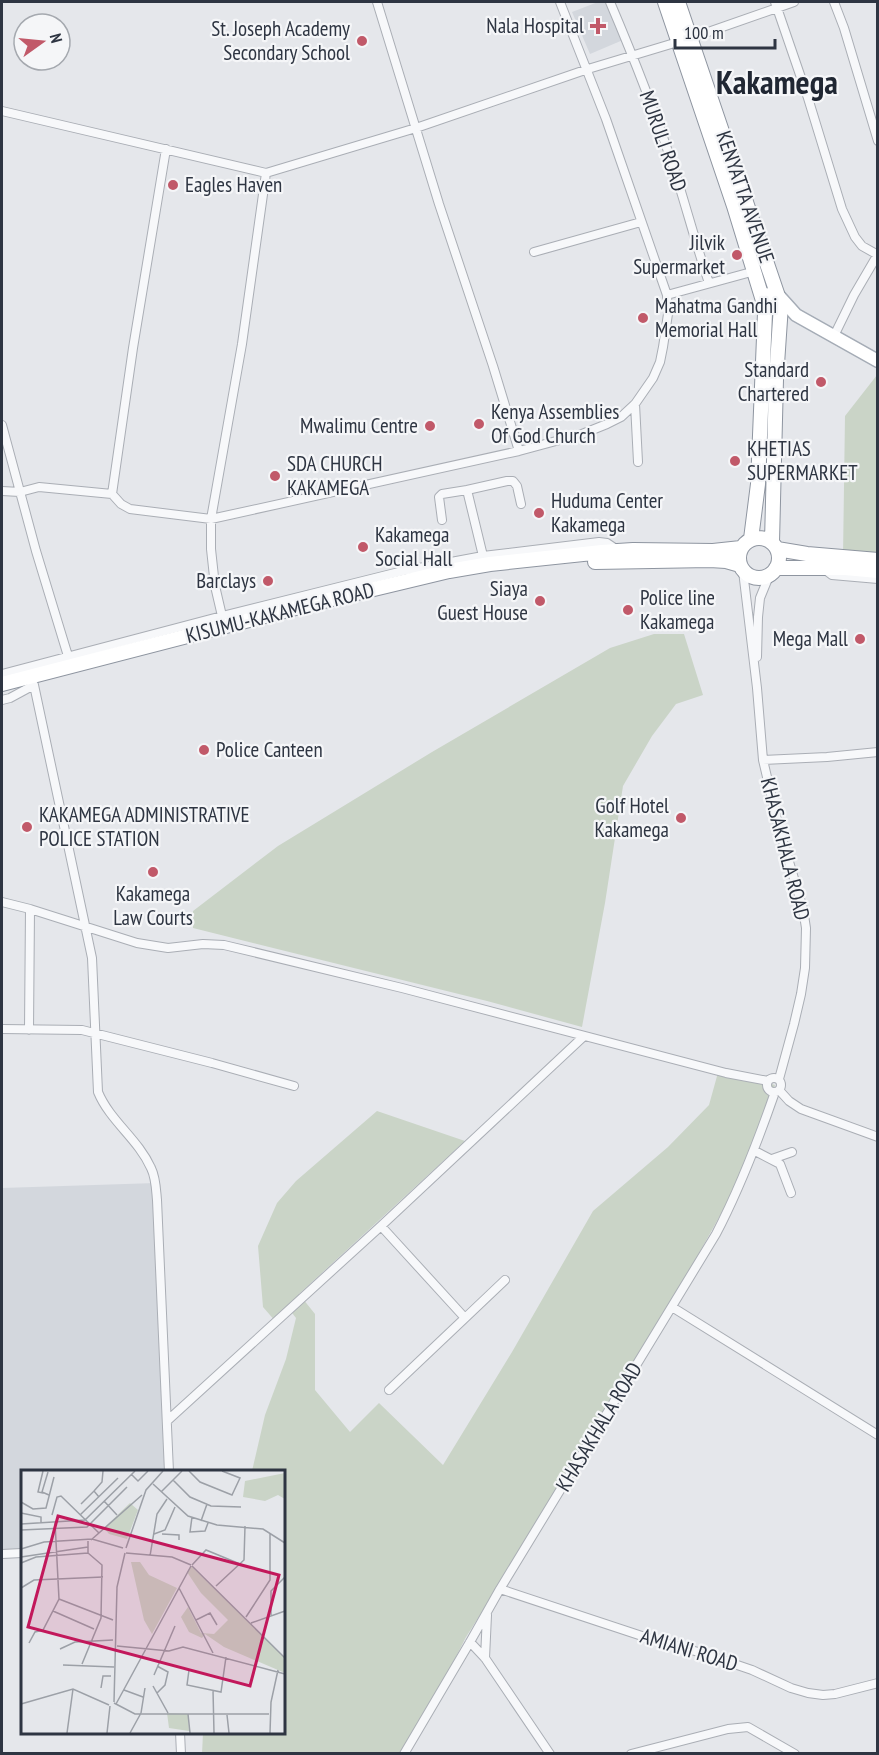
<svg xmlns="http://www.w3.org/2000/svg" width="879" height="1755" viewBox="0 0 879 1755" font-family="'PT Sans Narrow',sans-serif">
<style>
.built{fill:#d3d7dd}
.green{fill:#cad4c7}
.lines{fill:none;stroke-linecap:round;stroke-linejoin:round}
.street-casing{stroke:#aaaeb5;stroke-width:10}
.primary-casing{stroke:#a5acb6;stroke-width:15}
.highway-casing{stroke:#8e95a0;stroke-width:16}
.street{stroke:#f7f8fa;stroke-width:8}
.primary{stroke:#fff;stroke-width:12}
.highway{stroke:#fff;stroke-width:14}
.poi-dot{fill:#c15969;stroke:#f5f6f8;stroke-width:2}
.labels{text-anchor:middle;stroke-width:4.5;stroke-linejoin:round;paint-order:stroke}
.poi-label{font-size:21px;fill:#2e3542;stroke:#f5f6f8;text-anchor:start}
.street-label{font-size:21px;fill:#2e3542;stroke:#f5f6f8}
.town-label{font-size:33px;font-weight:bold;fill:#202733;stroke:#f5f6f8}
.inset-road{fill:none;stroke:#9ca0a7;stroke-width:1.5}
.view{fill:#c2185b;fill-opacity:0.15;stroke:#c2185b;stroke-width:3}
.inset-edge{fill:none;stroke:#2e3542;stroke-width:3}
</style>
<rect width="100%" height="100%" fill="#e5e7eb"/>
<path class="built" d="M598,2H607L623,40L590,54L572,12Z
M156,1183L168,1471L22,1472V1553H2V1188Z"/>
<path class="green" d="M877,375V560L843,557L845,416Z
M654,634H684L703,695L676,704L652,736L623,786L605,903L582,1027L487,1001L193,928V911L278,846L432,752L610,648Z
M719,1069L775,1085L750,1157L732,1194L669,1307L574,1467L466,1637L431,1706L403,1753L202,1754L203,1733L284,1732V1472L252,1471L265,1415L286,1359L296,1318L289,1309L276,1322L263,1307L258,1246L277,1203L296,1181L377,1111L465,1141L299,1294L315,1314V1390L350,1432L379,1403L443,1465L512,1352L593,1211L668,1147L709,1105Z"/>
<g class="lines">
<defs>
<path id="street" d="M377,2L439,204L493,366L519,451
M560,2L606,119L667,295
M610,2C633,56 655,112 674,169C686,206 696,245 709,283
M775,2L808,98L842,209L855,237L862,246L878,255
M834,2L844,28L878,141
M2,111L266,173L416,128L588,69L691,38L794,2
M534,252L641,222
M834,336L854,295L878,254
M635,404L638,462
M2,425L36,551L68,656
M2,491L20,492L39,487L112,494L121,504L130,509L211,519L519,451L582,434L607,424L621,417L635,404L653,378L660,362L663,347L668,314L667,295L755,271
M112,494L133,348L166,149
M442,520L439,497L442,494L467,490
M483,556L467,490L507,481H513L517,486L521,504
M824,569L832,575L878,579
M743,571L757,688L763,760L779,828L803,909L806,928L805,968L801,994L794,1024L779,1079
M222,616L215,586L211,549V519L242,344L266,173
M757,657L758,617L760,598L769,576
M2,674L222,616L403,571L483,556L599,542L607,543L616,549
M2,700L10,698L34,685L92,958L98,1092C110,1121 138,1139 151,1168C156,1178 156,1190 157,1200L169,1472
M763,760L827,757L878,752
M2,902L30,909L137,943L168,948L203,944L224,945L402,988L726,1073L768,1081
M2,1029L82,1030L212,1063L294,1086
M29,1030L30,909
M767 1085a7 7 0 1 1 14 0a7 7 0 1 1-14 0Z
M779,1090L789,1101L801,1109L878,1137
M755,1151L780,1164L791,1193
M772,1159L792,1152
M381,1226L465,1318L389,1390
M672,1307L878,1435
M465,1318L505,1280
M167,1421L381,1226L583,1037
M2,1554L22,1553
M500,1589L654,1640L702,1653L752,1670L791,1688L808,1693L823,1695L835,1694L878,1683
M470,1642L485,1658L550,1754
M485,1658L487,1615
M180,1732L181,1754
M404,1754L470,1642L500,1589L716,1234C740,1188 758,1141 775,1092
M631,1754L728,1729L748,1727L795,1754"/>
<path id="primary" d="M762,294L778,295L796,315L878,361"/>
<path id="highway" d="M665,2L734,206L764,304L765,313L758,484L751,539
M678,2L781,305L776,379L772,542
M739 558a20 20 0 1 1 40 0a20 20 0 1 1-40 0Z
M777,549L807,554L878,560
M595,562L710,560L726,561L740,565
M776,568H845L878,571
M2,684L303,606L449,571L490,564L602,552L633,550L713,551L741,548"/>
</defs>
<use href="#street" class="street-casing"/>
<use href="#primary" class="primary-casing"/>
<use href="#highway" class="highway-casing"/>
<use href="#street" class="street"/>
<use href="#primary" class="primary"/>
<use href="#highway" class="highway"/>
</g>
<g class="poi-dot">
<path d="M595 17h6v6h6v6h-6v6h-6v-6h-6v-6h6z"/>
<circle cx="362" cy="41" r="6"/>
<circle cx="173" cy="185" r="6"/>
<circle cx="737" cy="255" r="6"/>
<circle cx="643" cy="318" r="6"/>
<circle cx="821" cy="382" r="6"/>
<circle cx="479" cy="424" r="6"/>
<circle cx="430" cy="426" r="6"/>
<circle cx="735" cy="461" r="6"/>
<circle cx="275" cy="476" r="6"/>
<circle cx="539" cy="513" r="6"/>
<circle cx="363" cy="547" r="6"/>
<circle cx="268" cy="581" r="6"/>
<circle cx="540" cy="601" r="6"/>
<circle cx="628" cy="610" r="6"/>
<circle cx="860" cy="639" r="6"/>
<circle cx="204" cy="750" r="6"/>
<circle cx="681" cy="818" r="6"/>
<circle cx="27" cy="827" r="6"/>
<circle cx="153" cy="872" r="6"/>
</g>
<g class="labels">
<g class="poi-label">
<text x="584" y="33" text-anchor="end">Nala Hospital</text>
<text x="350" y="36" text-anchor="end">St. Joseph Academy<tspan x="350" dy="24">Secondary School</tspan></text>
<text x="185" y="192">Eagles Haven</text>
<text x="725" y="250" text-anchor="end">Jilvik<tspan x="725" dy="24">Supermarket</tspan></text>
<text x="655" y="313">Mahatma Gandhi<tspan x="655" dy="24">Memorial Hall</tspan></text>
<text x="809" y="377" text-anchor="end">Standard<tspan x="809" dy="24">Chartered</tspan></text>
<text x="491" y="419">Kenya Assemblies<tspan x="491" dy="24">Of God Church</tspan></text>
<text x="418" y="433" text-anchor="end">Mwalimu Centre</text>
<text x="747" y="456">KHETIAS<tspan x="747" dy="24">SUPERMARKET</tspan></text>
<text x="287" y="471">SDA CHURCH<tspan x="287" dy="24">KAKAMEGA</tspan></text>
<text x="551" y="508">Huduma Center<tspan x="551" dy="24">Kakamega</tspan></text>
<text x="375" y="542">Kakamega<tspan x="375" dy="24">Social Hall</tspan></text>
<text x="256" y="588" text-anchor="end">Barclays</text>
<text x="528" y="596" text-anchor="end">Siaya<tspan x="528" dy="24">Guest House</tspan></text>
<text x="640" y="605">Police line<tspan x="640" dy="24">Kakamega</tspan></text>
<text x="848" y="646" text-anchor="end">Mega Mall</text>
<text x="216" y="757">Police Canteen</text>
<text x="669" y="813" text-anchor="end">Golf Hotel<tspan x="669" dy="24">Kakamega</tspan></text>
<text x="39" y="822">KAKAMEGA ADMINISTRATIVE<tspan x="39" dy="24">POLICE STATION</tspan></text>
<text x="153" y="901" text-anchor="middle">Kakamega<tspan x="153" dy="24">Law Courts</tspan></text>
</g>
<g class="street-label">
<text transform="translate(663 141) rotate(71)" y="7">MURULI ROAD</text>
<text transform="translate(745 197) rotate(71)" y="7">KENYATTA AVENUE</text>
<text transform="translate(280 613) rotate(-14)" y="7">KISUMU-KAKAMEGA ROAD</text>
<text transform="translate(785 849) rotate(76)" y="7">KHASAKHALA ROAD</text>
<text transform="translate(599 1427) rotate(-59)" y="7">KHASAKHALA ROAD</text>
<text transform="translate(689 1650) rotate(17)" y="7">AMIANI ROAD</text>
</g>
<g class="town-label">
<text x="777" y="94">Kakamega</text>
</g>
</g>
<g transform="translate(21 1470)">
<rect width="264" height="264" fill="#e5e7eb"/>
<path d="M264,3V29L257,25L244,31L222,27L224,11ZM109,33L117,40L106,69L88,64L83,58ZM110,92H119L128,105L156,118L131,164L123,150ZM170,96L264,188V203L203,177L184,164L181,168L168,162L160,147L167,137L180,163L193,164L207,150L180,123L166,102ZM146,243L167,244L168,261L148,258Z" fill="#cad4c7"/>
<path class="inset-road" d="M168,1L179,12L211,25L219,8L201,1M27,2L21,22L28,25M110,4L117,11L127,1M152,10L169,27L190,36L220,37M132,14L167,46L196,55L242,59L264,73M73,21L81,12L82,1M140,22L161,1M22,23L17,22L22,1M83,31L96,45M0,32L12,39L25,38L33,7M60,34L73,21L78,27M0,43L20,47V53M31,45L36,27L40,26L78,63M59,45L97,8M171,47L169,62L184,61L187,53M180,51L186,34M0,54L64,50L114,1M0,60L66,57L106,17M133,64L144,60L154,37M141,64L158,65V70M70,70L121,25M105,78L125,20L142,1M0,79L23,72L71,69L102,78M105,83L151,87L170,95M129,86L136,44L146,29M0,87L67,77M0,93L15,87L67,83M171,95L185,80L219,94M171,96L264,188M195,116L223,90L224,56M0,118L13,110L82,107M158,118L192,183M38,129L92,150M32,141L73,159M250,146V121L264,107M225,147L249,110V63M175,150L189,143L196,155M230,153L264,141M8,173L14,162L22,160L38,129L34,52M96,176L148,181L162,177L264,204M39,179L54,172L92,170M61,194L80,148L81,95L67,83V71M42,195L93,197M136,196L147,202L144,215L136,223M168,200L166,215L200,222L205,187M133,205L154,156M132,216L147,243M80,218L82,206H90M103,220L122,227M192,220L193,263M93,232L96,117L104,83M93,233L114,244H248M0,234L52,219L88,235M95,234L170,96M120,243L124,218M167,244L169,263M206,245L208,263M46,263L52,219M86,263L89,236M109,263L120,243M249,263L250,232L257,200"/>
<path class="view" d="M37,46L258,105L229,216L7,157Z"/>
<rect width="264" height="264" class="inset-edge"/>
</g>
<rect width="879" height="1755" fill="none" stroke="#2e3542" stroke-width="6"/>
<g transform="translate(42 42) rotate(75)"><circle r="28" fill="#f5f6f8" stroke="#a5a9af" stroke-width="1.5"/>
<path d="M0-4.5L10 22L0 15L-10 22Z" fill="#c15969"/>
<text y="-9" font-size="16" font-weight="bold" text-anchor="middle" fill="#2e3542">N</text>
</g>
<path d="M675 39v9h100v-9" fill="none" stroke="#2e3542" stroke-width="3"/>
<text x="684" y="39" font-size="18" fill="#2e3542" stroke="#f5f6f8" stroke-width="4.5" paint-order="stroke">100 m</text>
</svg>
